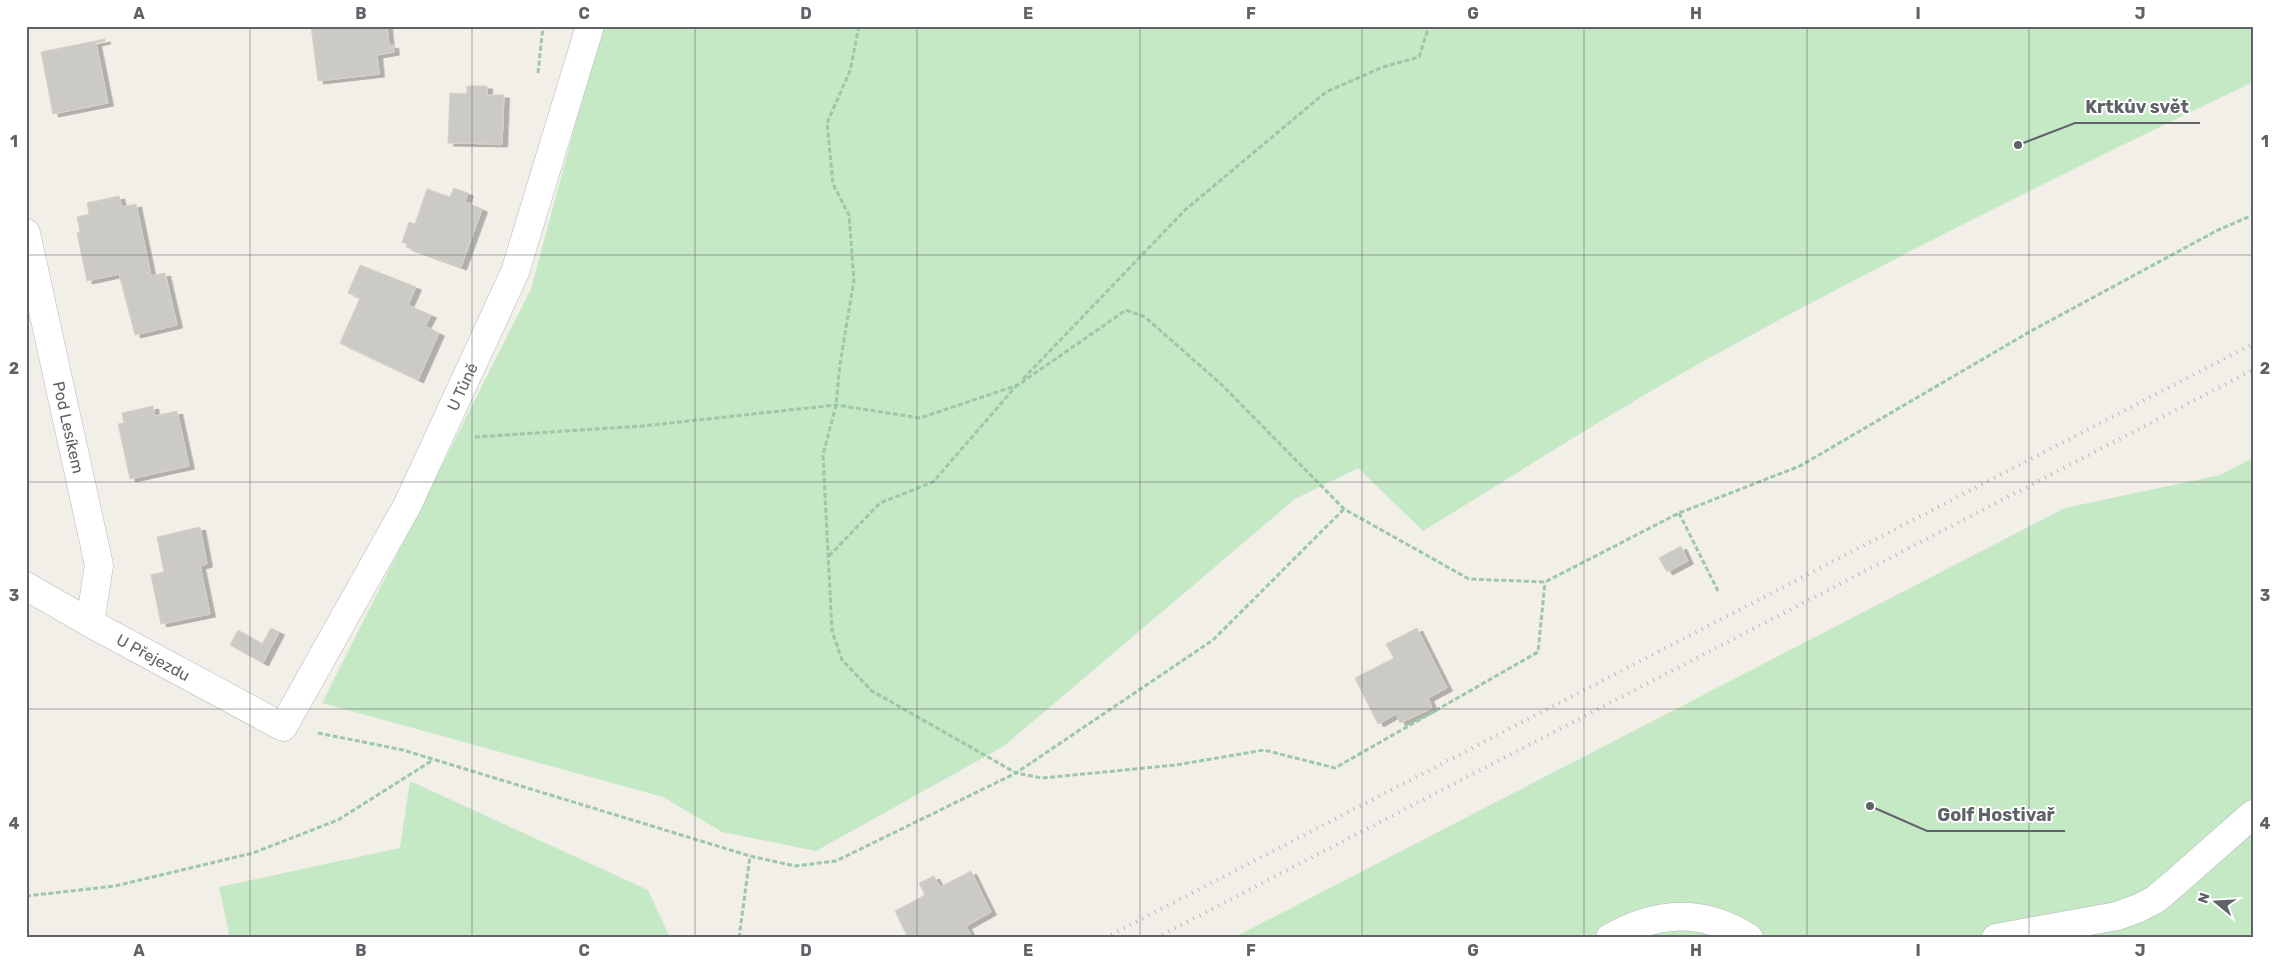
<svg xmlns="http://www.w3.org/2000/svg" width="2279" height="964" viewBox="0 0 2279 964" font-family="Rubik,sans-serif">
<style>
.green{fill:#c5e8c5}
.building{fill:#cccac5;stroke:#d6d1c6;filter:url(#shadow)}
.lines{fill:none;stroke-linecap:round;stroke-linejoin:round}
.minor-casing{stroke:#b5b8bc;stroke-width:29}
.path{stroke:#9cc7a9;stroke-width:3;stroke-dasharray:5 2.5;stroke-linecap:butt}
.minor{stroke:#fff;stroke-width:28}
.rail{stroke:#b6b7b8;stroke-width:4;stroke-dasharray:1 6;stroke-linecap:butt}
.grid{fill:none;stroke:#5f6368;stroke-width:1;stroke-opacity:0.55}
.labels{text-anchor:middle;stroke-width:4;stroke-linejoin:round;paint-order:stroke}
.street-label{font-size:16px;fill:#5f6368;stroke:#fff}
.leader{fill:none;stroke:#5f6368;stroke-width:2}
.callout-dot{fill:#5f6368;stroke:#fff;stroke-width:2}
.callout-label{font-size:18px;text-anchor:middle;font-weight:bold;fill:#5f6368;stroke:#fff;stroke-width:4;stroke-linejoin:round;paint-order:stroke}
.neatline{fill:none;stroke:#5f6368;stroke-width:2}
.grid-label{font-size:16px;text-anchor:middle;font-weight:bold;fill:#5f6368}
</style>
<defs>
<filter id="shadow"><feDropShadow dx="5.5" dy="3" stdDeviation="0" flood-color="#0004"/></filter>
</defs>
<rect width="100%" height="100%" fill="#f1efe8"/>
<path class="green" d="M602,26H2253V82C2070,170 1889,259 1711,357C1613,411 1518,473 1423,531L1358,468L1295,499L1004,746L816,851L722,832L663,797L322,703L531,289Z
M2253,458V938H1233L2065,508L2220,475Z
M410,781L648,890L670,938H230L219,887L400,848Z"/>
<path class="building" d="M311,26H387L389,46L393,45L394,52L377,55L379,74L318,81Z
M105,39V41L96,43L108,103L53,114L41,52Z
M467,86H487V95H504L502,144L448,143L450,93L467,94Z
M454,188L468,193L465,202L482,209L461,267L406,247L407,244L402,242L409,222L415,224L427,189L450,197Z
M119,196L122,207L136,204L151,276L165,273L177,325L135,335L119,274L87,281L77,233L80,232L77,217L89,214L87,203Z
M360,265L416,287L408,305L431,315L425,326L439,333L418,380L340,343L360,298L348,293Z
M153,406L155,416L177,411L189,466L130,479L118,424L124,423L122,413Z
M200,527L207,564L200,566L210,614L161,624L151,575L164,572L157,537Z
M1681,546L1688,561L1667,572L1659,558Z
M271,628L279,632L263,663L230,645L238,630L262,644Z
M1417,628L1447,688L1428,698L1432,708L1400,723L1396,714L1378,724L1355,678L1394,658L1386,644Z
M971,871L991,912L966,926L972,938H908L895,911L925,895L919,883L934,876L940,887Z"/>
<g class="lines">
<defs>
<g id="minor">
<path id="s1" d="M26,233L99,565L90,623"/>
<path id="s2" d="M26,586L90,623L283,727L407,506L515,272L590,26"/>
<path d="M1610,938C1657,911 1702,908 1749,938"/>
<path d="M1996,938L2117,916L2139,908L2156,899L2177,881L2253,814"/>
</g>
</defs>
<use href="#minor" class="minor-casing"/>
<path class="path" d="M859,26L850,71L827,123L833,184L849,215L854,280L840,364L836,405L823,455L832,631L842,660L872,691L1016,773L1042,778L1176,765L1264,750L1335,768L1538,652L1545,582
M538,73L543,26
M1023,379L1185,210L1326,92L1383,67L1419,57L1429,26
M475,437L642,426L836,405L920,418L1018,385L1126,310L1145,317L1222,385L1344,509L1469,579L1545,582L1679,513L1800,466L2031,331L2218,230L2253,215
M1679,513L1718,591
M829,556L880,503L933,482L1017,385
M318,733L403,750L750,856L795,866L836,861L1016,773L1213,640L1344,509
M26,896L115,886L253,853L338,820L433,760
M739,938L750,856"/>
<use href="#minor" class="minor"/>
<path class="rail" d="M1105,938L2253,344
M1156,938L2253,370"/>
</g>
<path class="grid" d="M250,26V938M472,26V938M695,26V938M917,26V938M1140,26V938M1362,26V938M1584,26V938M1807,26V938M2029,26V938M26,255H2253M26,482H2253M26,709H2253"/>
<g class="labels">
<g class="street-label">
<text dy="6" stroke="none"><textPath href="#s2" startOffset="678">U Tůně</textPath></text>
<text dy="6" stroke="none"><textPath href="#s1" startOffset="199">Pod Lesíkem</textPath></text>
<text dy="6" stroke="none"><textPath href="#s2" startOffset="146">U Přejezdu</textPath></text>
</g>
</g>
<path class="leader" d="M2018 145L2075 123H2200M1870 806L1927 831H2065"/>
<g class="callout-dot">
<circle cx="2018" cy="145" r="5"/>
<circle cx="1870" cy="806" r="5"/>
</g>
<g class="callout-label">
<text x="2137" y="113">Krtkův svět</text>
<text x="1996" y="821">Golf Hostivař</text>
</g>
<rect width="2279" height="964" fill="none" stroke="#ffffff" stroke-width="55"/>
<g transform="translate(2216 902) rotate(288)" stroke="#ffffff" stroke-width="4" paint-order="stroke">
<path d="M0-4L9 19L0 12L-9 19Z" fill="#5f6368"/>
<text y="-8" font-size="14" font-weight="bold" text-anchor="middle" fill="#5f6368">N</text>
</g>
<rect x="28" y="28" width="2224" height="908" class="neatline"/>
<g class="grid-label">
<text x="139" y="19">A</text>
<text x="361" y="19">B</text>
<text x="584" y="19">C</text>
<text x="806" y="19">D</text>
<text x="1028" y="19">E</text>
<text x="1251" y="19">F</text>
<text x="1473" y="19">G</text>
<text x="1696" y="19">H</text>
<text x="1918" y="19">I</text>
<text x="2140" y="19">J</text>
<text x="14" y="147">1</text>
<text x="2265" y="147">1</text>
<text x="14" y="374">2</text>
<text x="2265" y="374">2</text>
<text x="14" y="601">3</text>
<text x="2265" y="601">3</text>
<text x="14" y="829">4</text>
<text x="2265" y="829">4</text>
<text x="139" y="956">A</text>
<text x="361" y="956">B</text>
<text x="584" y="956">C</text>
<text x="806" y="956">D</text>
<text x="1028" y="956">E</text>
<text x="1251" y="956">F</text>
<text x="1473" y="956">G</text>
<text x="1696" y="956">H</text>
<text x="1918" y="956">I</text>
<text x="2140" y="956">J</text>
</g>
</svg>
